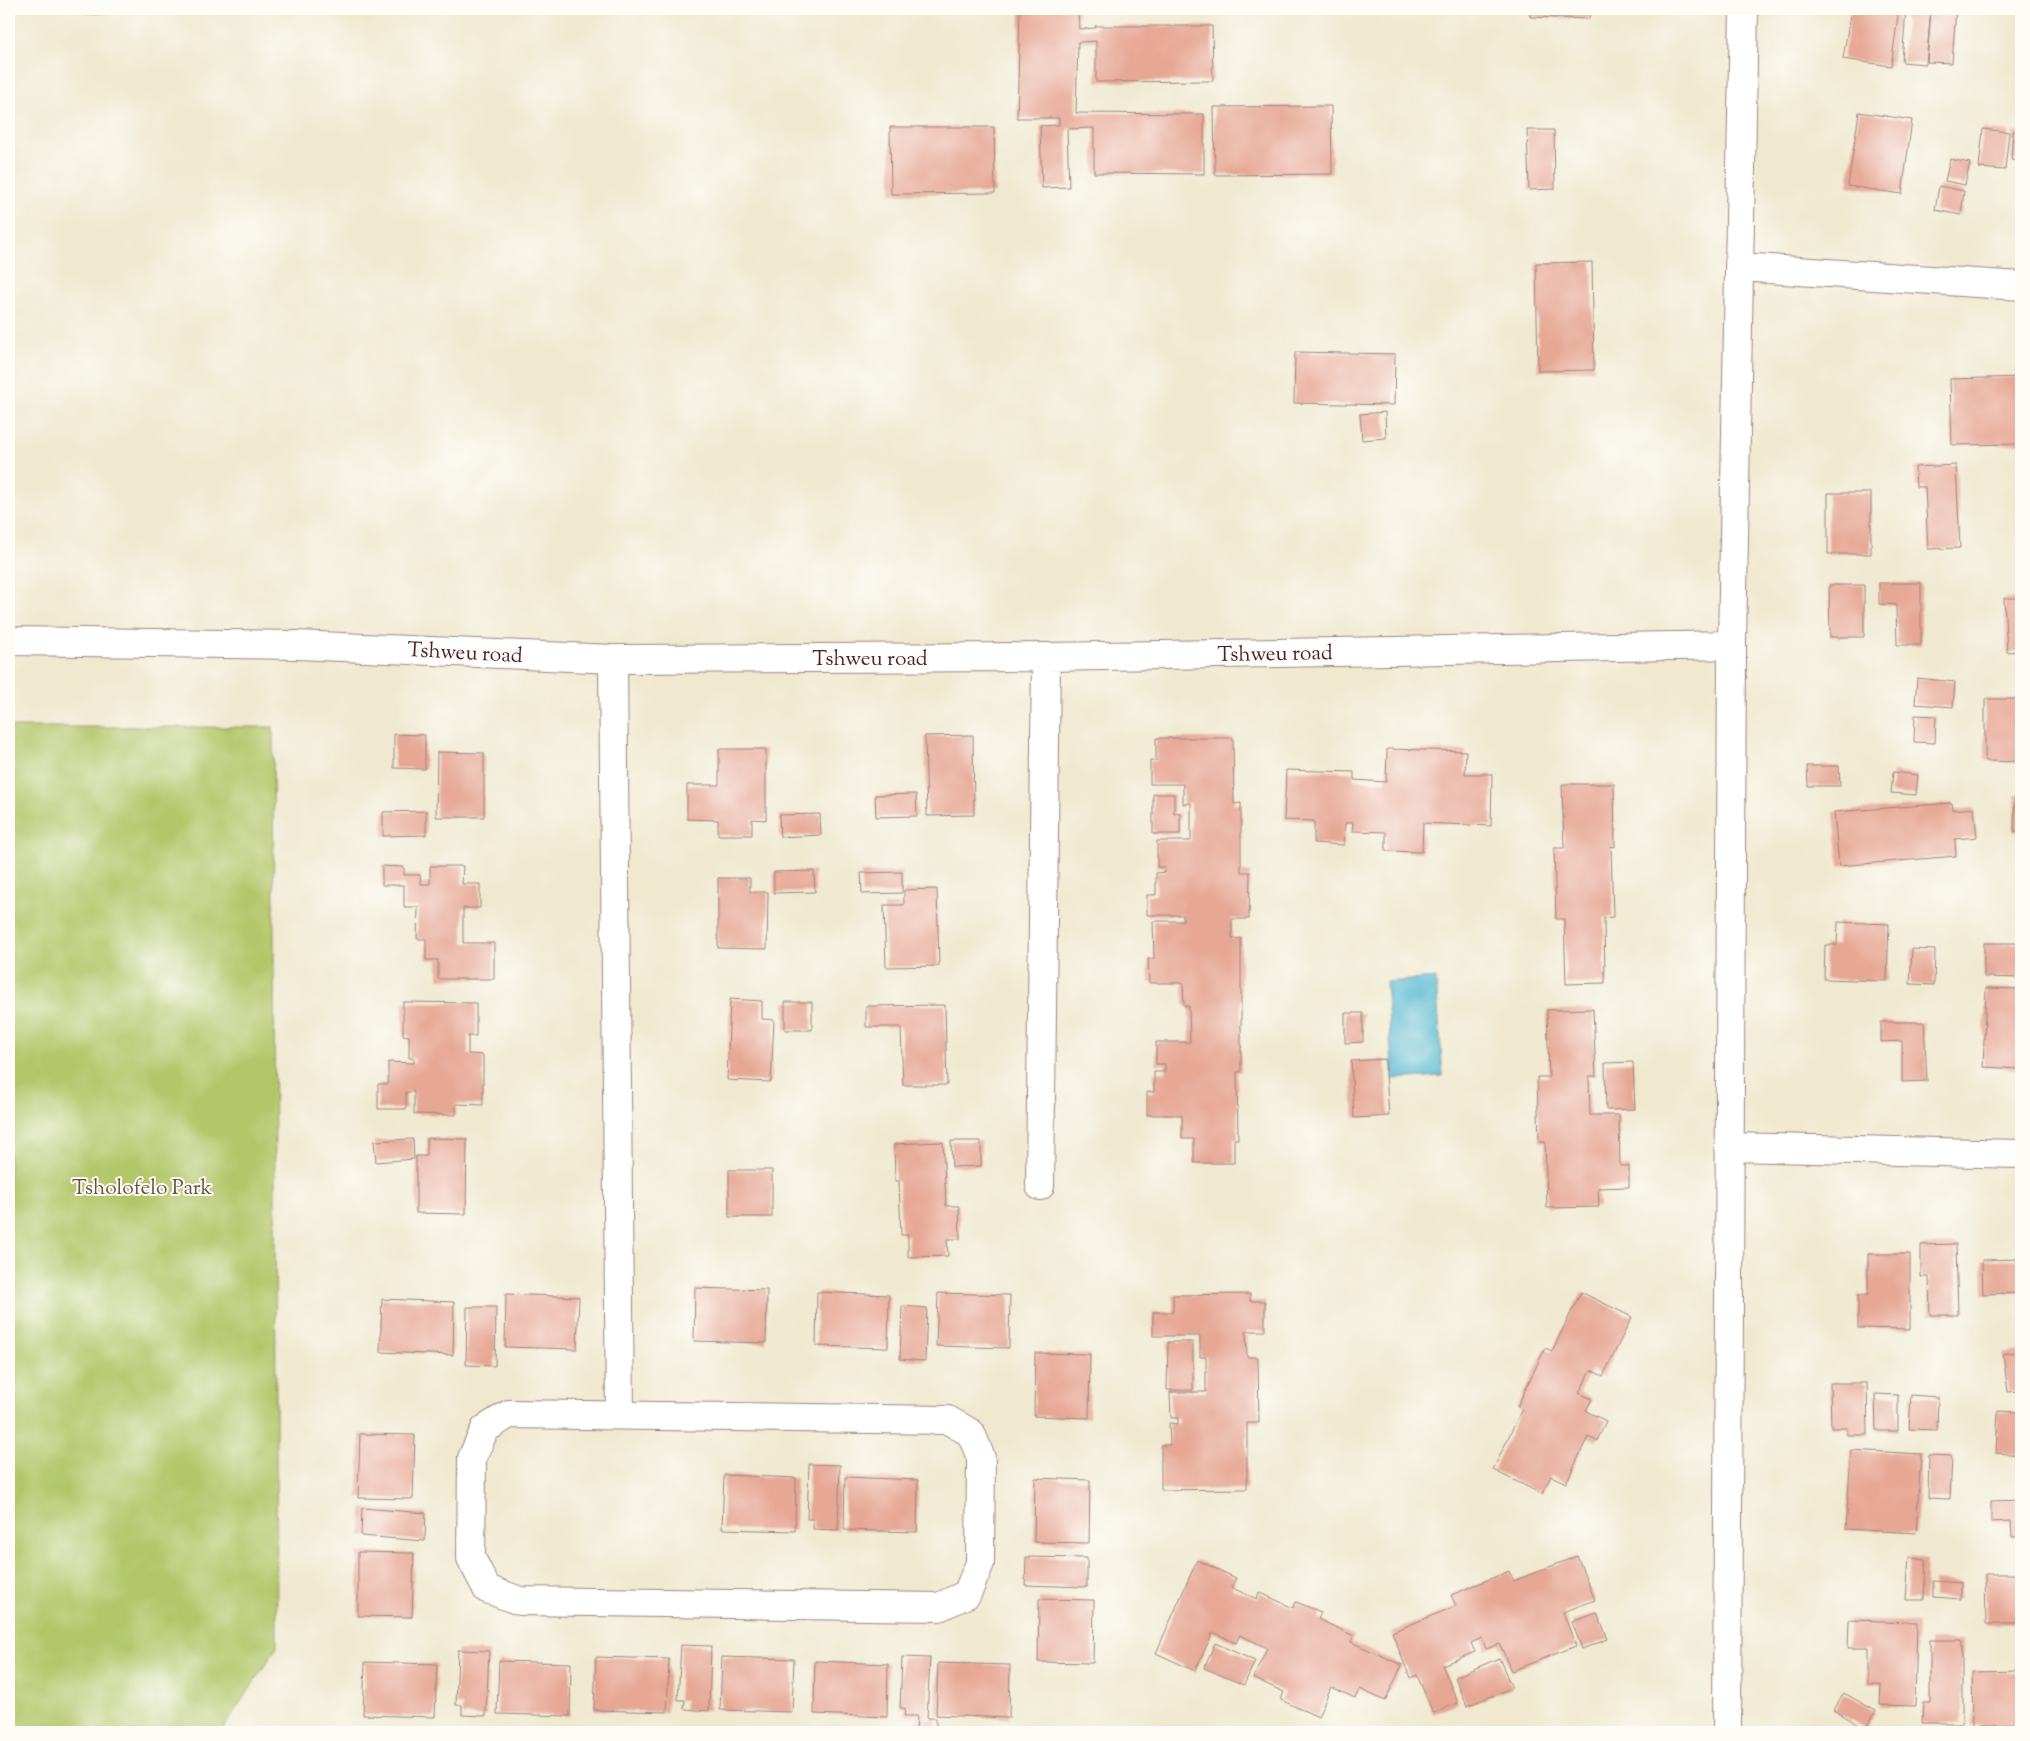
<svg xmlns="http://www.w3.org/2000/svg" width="2030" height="1741" viewBox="0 0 2030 1741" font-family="'Sorts Mill Goudy',serif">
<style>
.green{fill:#b3c76a;stroke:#7e734a}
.water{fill:#51b6cf;stroke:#4e6a7d}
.building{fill:#e7a795}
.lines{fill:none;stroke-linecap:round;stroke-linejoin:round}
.street-casing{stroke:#9d847e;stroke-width:30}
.street{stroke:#fff;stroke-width:28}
.labels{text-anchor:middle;stroke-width:4;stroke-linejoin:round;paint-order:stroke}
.street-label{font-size:21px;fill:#4a1f2b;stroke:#fdfcf7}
.park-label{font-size:21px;fill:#6a513e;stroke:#fdfcf7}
</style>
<rect width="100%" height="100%" fill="#fdfcf7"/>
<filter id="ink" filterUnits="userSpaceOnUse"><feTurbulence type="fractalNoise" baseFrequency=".02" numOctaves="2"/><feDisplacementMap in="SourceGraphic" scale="10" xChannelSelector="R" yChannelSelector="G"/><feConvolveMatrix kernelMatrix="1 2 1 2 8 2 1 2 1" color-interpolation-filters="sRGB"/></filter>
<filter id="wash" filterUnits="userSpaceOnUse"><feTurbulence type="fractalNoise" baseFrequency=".0096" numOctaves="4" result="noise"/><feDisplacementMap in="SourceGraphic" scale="20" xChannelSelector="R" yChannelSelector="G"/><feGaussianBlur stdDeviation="1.12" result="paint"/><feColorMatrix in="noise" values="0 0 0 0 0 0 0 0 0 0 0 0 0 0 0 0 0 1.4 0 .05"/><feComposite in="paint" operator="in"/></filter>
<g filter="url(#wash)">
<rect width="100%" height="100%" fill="#f0e9d0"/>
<path class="green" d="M9,727H273L277,1647L221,1732H9Z"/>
<path class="water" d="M1436,978L1443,1076L1393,1079L1386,982Z"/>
<g id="blocks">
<path class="building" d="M85,9H109V14H85Z
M1020,9H1078L1079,29L1096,28L1095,26H1212L1213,81L1096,82V41L1078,42L1076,113L1204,114V174L1094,173V128L1067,129L1069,187L1042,188L1040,126L1059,125V118H1017Z
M1530,9H1590L1589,19L1530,17Z
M1851,9H1899L1891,66L1843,59Z
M1906,9H1931L1926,64L1902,62Z
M1931,9H1956L1952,63L1927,62Z
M1331,106L1332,174L1215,175L1214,107Z
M1859,112L1912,120L1902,194L1848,186Z
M890,127H994L995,193L891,194Z
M1983,129L2009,132L2005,170L1979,168Z
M1527,130H1554L1555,189L1529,190Z
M2013,131L2021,132V161L2011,160Z
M1950,159L1970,163L1965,185L1945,181Z
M1939,186L1964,191L1961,215L1935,210Z
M1592,262L1594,370L1538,371L1536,263Z
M1295,352L1395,354L1394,405L1294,403Z
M2021,377V444L1952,445L1950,379Z
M1385,412L1386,438L1362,440L1360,414Z
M1956,465L1960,548L1928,549L1925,487H1916L1915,467Z
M1828,493H1871V554H1828Z
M1879,583H1921V645H1897L1896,605L1879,604Z
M1829,585H1864V637H1830Z
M2004,598H2021V651L2007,652Z
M1917,678L1955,682L1953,707L1915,704Z
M1985,699H2021V762L1985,761Z
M1915,715L1936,716L1935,743L1914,742Z
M394,734L425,735V769L394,768Z
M973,735L974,815L927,816L925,736Z
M1156,738H1233L1234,804L1241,803V872H1250L1249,919H1232V939L1241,938V1072H1237L1238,1139H1234V1163H1194V1139H1182V1115H1147V1092H1154V1072H1165V1064H1156V1042H1190L1189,1006H1184L1183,983H1149L1148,959H1154L1153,921H1183V915H1147V895H1156V873L1165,872L1164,867H1157V841H1191V803L1183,804V784H1150V761H1156Z
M719,749H766V820L752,819V835H718V820L687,819V785H719Z
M1387,749L1466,751L1465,774H1492L1491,826L1423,823L1422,852L1386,851V832L1352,831L1353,823H1345L1344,845L1314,843V821L1284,820L1286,770L1354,772V780L1386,782Z
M437,752L484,753V817H436Z
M1807,766H1839L1840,786H1808Z
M1893,772L1918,775L1916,795L1891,793Z
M1562,784H1614L1615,847L1611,846L1613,917L1604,918L1605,983L1566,984L1564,919H1556L1554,848H1564Z
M916,794L917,816L876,817L875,795Z
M1153,794H1174V813H1180V834H1153Z
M2015,794L2021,795V832L2014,831Z
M1952,803L1953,810L1974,808L1977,837L1955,839L1956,856L1839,866L1834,812Z
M426,811V835L383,836V812Z
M820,814L821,835L780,837L779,815Z
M382,866L404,867V875H420L421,884H430V866H463L462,884H480V908H463V943H494V979H438V960H426V939H417L418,907H404V885H382Z
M814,871L815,892L774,893V872Z
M902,872V893L862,894L861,873Z
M718,878H750V892H768L767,949L718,948Z
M937,889L939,966L886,967L884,905H904V890Z
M1838,922L1889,924L1887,981L1824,979L1825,945H1837Z
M1984,943H2021V978L1984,977Z
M1912,949L1935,950L1934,985L1910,984Z
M1986,988L2021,989V1069L1983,1067Z
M730,999L762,1001V1019L774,1020L771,1082L727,1080Z
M403,1002L476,1003V1036H468V1054L483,1055V1105L456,1104V1115L414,1114V1092H406V1109H378V1084H388V1062L414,1063V1058H409V1036L403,1035Z
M785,1002H812V1030H785Z
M945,1005L947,1085H903L901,1027H866V1006Z
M1593,1009L1596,1076H1589L1590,1115H1619L1620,1166H1629V1187L1598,1188L1599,1207L1547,1208L1545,1142H1539L1537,1077H1549L1547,1010Z
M1345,1013H1363V1042L1345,1043Z
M1881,1022H1924L1927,1081L1902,1082V1041L1881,1042Z
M1385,1059L1389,1116L1354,1118L1351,1061Z
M1633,1062L1635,1109L1606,1110L1605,1063Z
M427,1138L467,1139L466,1214L416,1213V1156H427Z
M413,1139L414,1159L376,1162L374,1141Z
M951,1141H981V1166L952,1167Z
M943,1142L946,1206H959L960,1239H947L948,1256L908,1257V1235H901L899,1181H895L894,1144Z
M729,1170H772V1217H729Z
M1956,1244L1958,1315H1930L1929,1277H1921V1245Z
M1868,1254H1910V1329L1858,1328V1295H1868Z
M2021,1259V1293L1983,1294L1982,1260Z
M695,1288L767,1290L766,1343L694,1341Z
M817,1292L889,1295L888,1348L816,1346Z
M1581,1292L1632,1317L1603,1376L1591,1370L1579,1393L1592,1399L1586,1411L1606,1421L1597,1441L1588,1437L1566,1483L1551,1476L1542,1494L1493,1470L1522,1409L1517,1407L1545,1348L1552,1351Z
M938,1293L1010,1295L1009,1348L936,1346Z
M506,1294L579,1297L577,1349L505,1347Z
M1250,1294V1301H1265V1331H1246L1247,1357H1258L1259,1423H1247V1489L1161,1490V1445H1170L1169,1423L1178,1424V1418H1171L1170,1392H1206V1357H1200V1336H1153V1312H1173V1295Z
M382,1299L454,1302L453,1355L380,1352Z
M902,1306L927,1308L925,1361L900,1359Z
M467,1307H496L495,1366L466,1365Z
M1168,1342H1193V1390H1167Z
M2021,1351V1391L2008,1392L2003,1354Z
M1035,1353L1090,1354L1089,1418L1034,1416Z
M1830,1383H1867L1868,1435H1847V1428H1831Z
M1875,1394L1898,1395V1431H1876Z
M1911,1395L1938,1397L1937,1430L1909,1429Z
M1998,1411L2021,1412V1455L1996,1453Z
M360,1434L415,1435L413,1499L358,1498Z
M1851,1450L1921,1454L1916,1533L1846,1529Z
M1929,1455L1952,1456L1950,1499L1928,1498Z
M809,1464L840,1465L838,1530L813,1529V1519H807Z
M724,1475L796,1478L795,1531L722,1529Z
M845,1477L918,1480L917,1532L844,1530Z
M1035,1478L1090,1480L1089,1543L1034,1542Z
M2021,1500V1537H2012L2011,1521L1991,1522V1501Z
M362,1508L426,1513L425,1541L361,1536Z
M358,1552L414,1553L412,1617L358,1616Z
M1577,1556L1595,1600L1563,1612L1576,1646L1511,1671L1500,1644L1486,1649L1482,1638L1471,1643L1475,1652L1442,1665L1458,1703L1433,1713L1417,1675L1410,1678L1392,1632L1456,1606L1451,1595L1509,1571L1514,1581Z
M1026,1557L1087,1558V1587L1025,1585Z
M1909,1557L1926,1559L1924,1600H1906Z
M1197,1560L1236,1578L1232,1588L1257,1599L1259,1592L1293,1608L1296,1602L1321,1612L1318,1619L1354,1636L1351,1642L1402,1665L1385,1701L1360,1689L1355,1698L1331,1687L1318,1717L1281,1700L1284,1692L1253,1678L1267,1648L1240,1635L1236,1643L1213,1632L1195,1671L1156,1653Z
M1985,1574H2021V1624H1986Z
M1933,1581L1961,1583V1599L1933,1597Z
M1039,1599L1094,1600L1093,1663L1038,1662Z
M1597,1613L1608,1639L1582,1649L1572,1622Z
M1849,1620L1917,1622L1915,1706L1880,1705L1881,1684H1868V1648H1848Z
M1930,1640H1962V1723H1922L1923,1702H1930Z
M1215,1643L1255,1661L1244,1685L1204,1668Z
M681,1645L711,1646L709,1711L684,1709L685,1700H678Z
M458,1650L489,1651L486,1716L462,1715V1705H456Z
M596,1657L669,1659L667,1712L594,1710Z
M722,1657L794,1659L792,1712L720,1710Z
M902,1657L930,1658L927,1718H936V1732H916L917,1716H904L905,1708H900Z
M1499,1658L1512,1688L1467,1706L1455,1677Z
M499,1661L571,1663L570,1716L497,1714Z
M815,1661L888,1664L887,1717L814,1714Z
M365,1662L437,1664L435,1717L363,1715Z
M938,1663L1010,1665L1009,1718L936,1715Z
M2021,1671V1724L1973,1725L1972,1672Z
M1844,1693L1876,1711L1866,1729L1834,1710Z"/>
</g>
</g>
<g filter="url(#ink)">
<use href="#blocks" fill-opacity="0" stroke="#9d847e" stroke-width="1"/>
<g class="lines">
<defs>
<path id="street" d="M1740,267L2021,286
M9,641L297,645L613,659L1046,657L1732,645
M613,659L620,1415
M1729,1147L2021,1154
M1040,1186L1046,657
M509,1414L948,1420L971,1433L981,1458L980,1563L967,1594L939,1607L520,1601L487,1589L471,1558L472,1458L485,1429Z
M1727,1732L1732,645L1744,9"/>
</defs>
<use href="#street" class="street-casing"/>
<use href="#street" class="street"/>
</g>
</g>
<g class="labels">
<g class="street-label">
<text transform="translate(465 652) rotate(3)" y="7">Tshweu road</text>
<text transform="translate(1275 653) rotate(-1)" y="7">Tshweu road</text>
<text x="870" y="665">Tshweu road</text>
</g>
<g class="park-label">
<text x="142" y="1194">Tsholofelo Park</text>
</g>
</g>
<rect width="2030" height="1741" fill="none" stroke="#fdfcf7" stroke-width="30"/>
</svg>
